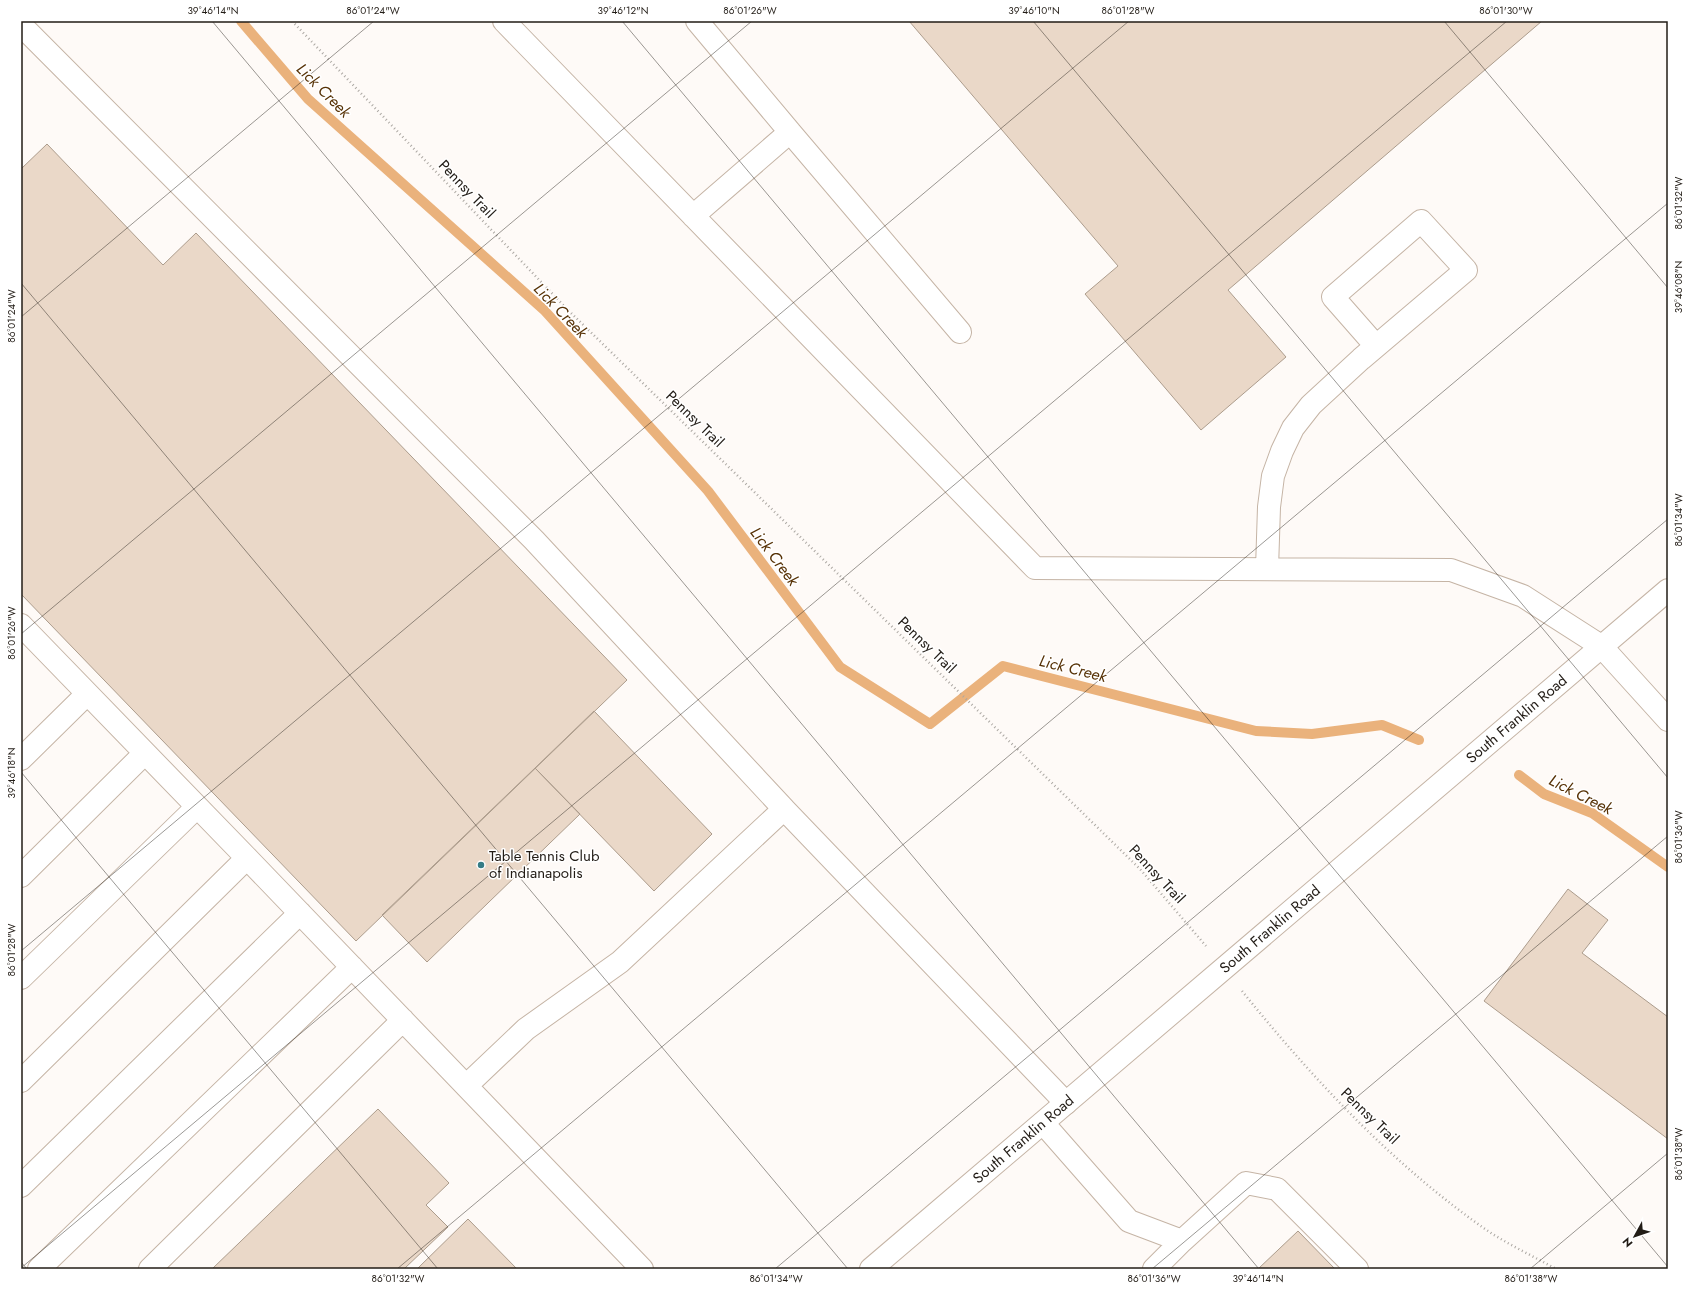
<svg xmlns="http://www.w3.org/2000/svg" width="1689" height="1290" viewBox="0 0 1689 1290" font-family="Jost,sans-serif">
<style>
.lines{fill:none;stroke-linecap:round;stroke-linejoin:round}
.stream{stroke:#eab27c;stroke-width:10}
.building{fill:#ead8c8;stroke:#ac9c8c}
.minor-casing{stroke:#c5b4a5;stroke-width:24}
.major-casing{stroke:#c5b4a5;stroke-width:24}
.path{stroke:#aca8a3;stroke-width:2.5;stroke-dasharray:1 3;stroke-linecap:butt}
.minor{stroke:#fff;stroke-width:22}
.major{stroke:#fff;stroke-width:22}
.ticks{fill:none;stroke:#221c16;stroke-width:1;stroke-opacity:0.45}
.poi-dot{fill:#357c86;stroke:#fff;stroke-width:1.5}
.labels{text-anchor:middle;stroke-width:3;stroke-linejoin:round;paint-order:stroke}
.street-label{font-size:15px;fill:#221c16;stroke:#fff}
.poi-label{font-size:15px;fill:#221c16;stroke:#fff;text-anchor:start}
.water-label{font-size:16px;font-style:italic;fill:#573206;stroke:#fff}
.neatline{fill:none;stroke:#221c16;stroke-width:1.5}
.ticks-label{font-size:10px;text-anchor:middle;fill:#221c16}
</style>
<rect width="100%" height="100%" fill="#fefaf7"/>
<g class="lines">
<path class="stream" d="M241,21L308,99L544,310L708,491L840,667L930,724L1003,666L1256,731L1312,734L1382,725L1419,740
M1519,775L1544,794L1592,813L1668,867"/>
</g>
<path class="building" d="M909,21H1542L1228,290L1286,357L1201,430L1085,294L1118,266Z
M47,144L163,265L196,233L627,680L356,941L21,594V169Z
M594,711L712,834L654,891L535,768Z
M535,768L580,814L427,962L382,915Z
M1568,889L1608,920L1582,953L1668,1017V1139L1484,1001Z
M378,1109L449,1183L426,1205L448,1227L404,1269H212Z
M468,1219L517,1269H417Z
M1298,1231L1335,1269H1258Z"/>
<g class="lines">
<defs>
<path id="minor" d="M504,21L1035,568L1451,570L1523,596L1601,646L1668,720
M697,21L790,132
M21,25L534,540L784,809
M693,216L790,132L960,332
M1267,569L1269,507L1273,476L1282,451L1293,428L1311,405L1361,359L1466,270L1421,221L1333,297L1376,346
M21,625L247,858L642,1269
M21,759L87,694
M21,876L145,753
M21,978L197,807
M21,1081L247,858
M466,1086L526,1029L620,962L784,809L1066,1103
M1043,1123L1129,1221L1182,1241L1246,1183L1277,1189L1357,1269
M21,1186L300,913
M39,1269L352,967
M150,1269L403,1020
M1154,1269L1182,1241"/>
<g id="major">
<path id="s1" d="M871,1269L1668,590"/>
</g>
</defs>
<use href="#minor" class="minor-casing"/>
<use href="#major" class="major-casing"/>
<path class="path" d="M292,21L566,308L1140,869L1206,946
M1242,991C1313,1079 1391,1163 1485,1229C1507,1244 1533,1256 1556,1269"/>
<use href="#minor" class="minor"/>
<use href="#major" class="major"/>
</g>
<path class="ticks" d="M212,21L1259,1269M622,21L1668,1267M1033,21L1668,778M1444,21L1668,288M21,283L848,1269M21,317L374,21M21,634L752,21M21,772L438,1269M21,951L1129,21M21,1262L27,1269M21,1268L1507,21M397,1269L1668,203M775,1269L1668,519M1152,1269L1668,836M1530,1269L1668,1153"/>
<circle class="poi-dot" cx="481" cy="865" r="4"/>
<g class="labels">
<g class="street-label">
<text transform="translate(467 189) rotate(46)" y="5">Pennsy Trail</text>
<text transform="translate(695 419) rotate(44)" y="5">Pennsy Trail</text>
<text transform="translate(927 645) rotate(44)" y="5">Pennsy Trail</text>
<text dy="5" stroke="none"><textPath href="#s1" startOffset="848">South Franklin Road</textPath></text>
<text transform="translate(1157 874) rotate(47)" y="5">Pennsy Trail</text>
<text dy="5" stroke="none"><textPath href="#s1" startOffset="524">South Franklin Road</textPath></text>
<text transform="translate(1370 1116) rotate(44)" y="5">Pennsy Trail</text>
<text dy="5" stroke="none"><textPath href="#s1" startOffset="200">South Franklin Road</textPath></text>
</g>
<g class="poi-label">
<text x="489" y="861">Table Tennis Club<tspan x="489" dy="17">of Indianapolis</tspan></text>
</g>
<g class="water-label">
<text transform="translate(324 90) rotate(45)" y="6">Lick Creek</text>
<text transform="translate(561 310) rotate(46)" y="6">Lick Creek</text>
<text transform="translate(775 556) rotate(53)" y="6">Lick Creek</text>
<text transform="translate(1073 668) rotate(14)" y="6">Lick Creek</text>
<text transform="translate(1581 794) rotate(27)" y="6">Lick Creek</text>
</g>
</g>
<rect width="1689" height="1290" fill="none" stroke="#ffffff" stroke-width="44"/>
<g transform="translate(1635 1236) rotate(230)" stroke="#ffffff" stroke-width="3" paint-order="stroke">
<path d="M0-3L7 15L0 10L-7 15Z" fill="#221c16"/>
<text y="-6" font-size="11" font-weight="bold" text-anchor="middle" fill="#221c16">N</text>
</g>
<rect x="22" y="22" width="1645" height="1246" class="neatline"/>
<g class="ticks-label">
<text x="213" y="14">39°46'14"N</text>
<text x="373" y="14">86°01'24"W</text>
<text x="623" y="14">39°46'12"N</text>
<text x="750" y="14">86°01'26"W</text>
<text x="1034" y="14">39°46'10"N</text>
<text x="1128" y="14">86°01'28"W</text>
<text x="1506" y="14">86°01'30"W</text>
<text transform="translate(1678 203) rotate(-90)" y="4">86°01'32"W</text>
<text transform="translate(1678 287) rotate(-90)" y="4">39°46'08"N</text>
<text transform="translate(11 316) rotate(-90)" y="4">86°01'24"W</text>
<text transform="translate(1678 520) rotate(-90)" y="4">86°01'34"W</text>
<text transform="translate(11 633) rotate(-90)" y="4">86°01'26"W</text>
<text transform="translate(11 773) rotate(-90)" y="4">39°46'18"N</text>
<text transform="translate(1678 837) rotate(-90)" y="4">86°01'36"W</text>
<text transform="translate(11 950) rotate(-90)" y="4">86°01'28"W</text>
<text transform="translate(1678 1154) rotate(-90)" y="4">86°01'38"W</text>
<text x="398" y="1282">86°01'32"W</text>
<text x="776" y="1282">86°01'34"W</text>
<text x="1154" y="1282">86°01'36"W</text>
<text x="1258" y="1282">39°46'14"N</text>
<text x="1531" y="1282">86°01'38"W</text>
</g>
</svg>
